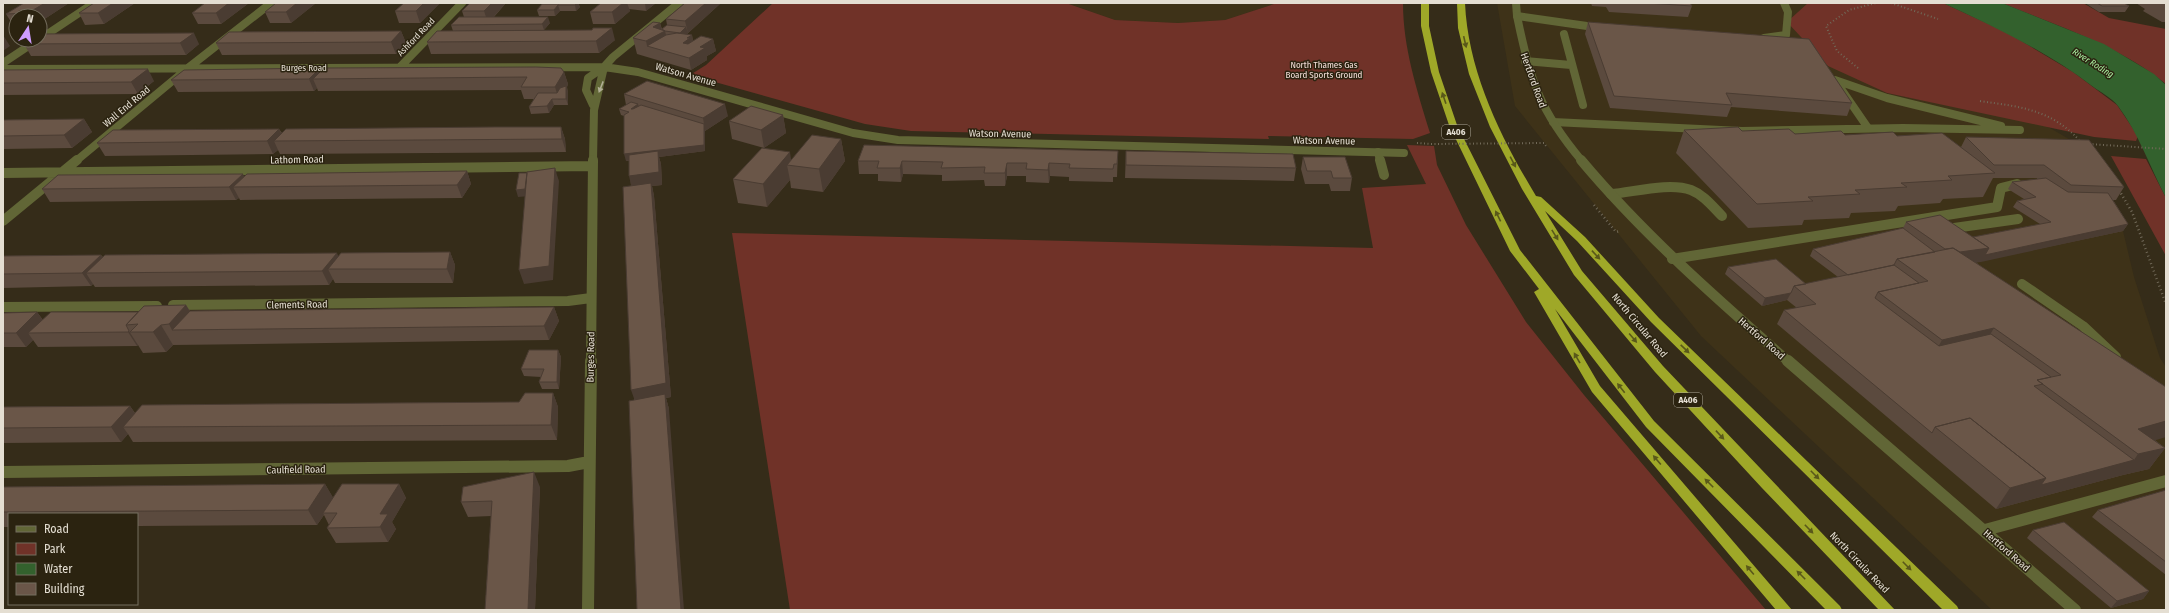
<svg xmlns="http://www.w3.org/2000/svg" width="2169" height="613" viewBox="0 0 2169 613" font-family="'Fira Sans Condensed',sans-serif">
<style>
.built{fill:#3e3218}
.green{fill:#703228}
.water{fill:#33612d}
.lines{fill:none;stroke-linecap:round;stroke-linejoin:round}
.path-far1{stroke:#716958;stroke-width:2;stroke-dasharray:1 2.5;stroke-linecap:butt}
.path{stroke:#716958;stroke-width:2.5;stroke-dasharray:1 3;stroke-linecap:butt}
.service-far2{stroke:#616636;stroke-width:8}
.service-far1{stroke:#616636;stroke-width:10}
.service{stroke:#616636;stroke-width:12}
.minor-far2{stroke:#616636;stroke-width:8}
.minor-far1{stroke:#616636;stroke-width:10}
.minor{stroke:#616636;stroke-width:12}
.trunk{fill:#9fa828;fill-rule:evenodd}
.path-bridge{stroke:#716958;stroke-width:2;stroke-dasharray:1 2.5;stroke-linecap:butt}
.wall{fill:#5b4a3e}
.shaded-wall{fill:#4a3c32}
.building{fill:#6a5648;stroke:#4a3c32}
.oneway{fill:#59581a}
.oneway2{fill:#b0ae94}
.labels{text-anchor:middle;stroke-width:3;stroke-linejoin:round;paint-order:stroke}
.far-street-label{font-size:9px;fill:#e4ded2;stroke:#2b2310}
.far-water-label{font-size:9px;font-style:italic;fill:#a8ed9f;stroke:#2b2310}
.far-park-label{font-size:9px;fill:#f5dfda;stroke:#2b2310}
.shield{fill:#2b2310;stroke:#aca698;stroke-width:1}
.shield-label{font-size:9px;font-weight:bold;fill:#e4ded2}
.street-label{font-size:10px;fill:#e4ded2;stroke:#2b2310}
</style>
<rect width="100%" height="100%" fill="#352c19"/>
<path class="built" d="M1066,3H1277L1225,20L1178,23L1115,20Z
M1497,3H1808L1887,93L2043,124L2074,142L2104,200L2123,231L2134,277L2160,358L2166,367V610H1992L1701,336L1515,106Z"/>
<path class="green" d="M773,3H1066L1115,20L1178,23L1225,20L1277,3H1403C1403,48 1417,90 1430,133L1413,139L1268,136L1269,139L911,131L865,124L690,75L706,65Z
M1808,3H1943L2008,33L2073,72L2117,105L2138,136L2136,141L2094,137L1887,93L1828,66L1787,22Z
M2002,3H2083L2109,18L2166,29V84C2118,45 2058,26 2002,3Z
M1407,145L1434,146L1437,165L1466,225L1526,322L1584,395L1766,610H790L732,233L1373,248L1362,188L1426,184Z
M2111,156L2146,159L2166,198V256Z"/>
<path class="water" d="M1943,3H2002L2104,44L2154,74L2166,85V198C2150,167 2139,134 2118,106C2112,98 2100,92 2092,86C2046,51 1995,27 1943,3Z"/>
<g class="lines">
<path class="path-far1" d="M1891,3L1938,19
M1858,68L1837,51L1826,26L1849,10L1876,3
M1980,101C2021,107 2051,109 2081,142
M1417,143L1431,144
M2089,144L2166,149"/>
<path class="path" d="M2119,190L2132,212L2166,304
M1594,205L1616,232L1620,231"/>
<path class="service-far2" d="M1516,3L1517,16L1601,28
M1564,34L1583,105
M1764,38L1786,35L1788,12L1784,3
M1525,61L1571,65
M1553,122L1742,131L1903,128L2020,130
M1868,128L1835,80L1887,98L2001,126
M1378,152L1380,161"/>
<path class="service-far1" d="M1380,160L1384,175
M1611,194C1634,192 1670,182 1691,190C1704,195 1713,207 1722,216
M1947,229L2018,219
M1672,259L1997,207L2001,188L2017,184
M2022,284L2083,326L2116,357"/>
<path class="service" d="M1985,530L2166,481"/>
<path class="minor-far2" d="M1517,16C1530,80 1539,110 1582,161
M40,39L94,3
M3,63L36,41
M400,67L462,3
M3,69L604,67L638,72L853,133L898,140L1404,153
M593,105L586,90L588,78L604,67L613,57L679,3
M76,161L188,68L271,3
M593,161L594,110L604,67"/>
<path class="minor-far1" d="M1581,160C1643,234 1716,298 1789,362
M3,173L592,166
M3,221L77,160
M173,305L568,301L591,298
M3,307L157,306
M591,362L593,160"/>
<path class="minor" d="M1788,361L2075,610
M3,472L568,466L589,462
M588,610L591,361"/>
<path class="trunk" d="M1421,3H1429V26L1439,72L1457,125L1520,250L1654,421L1840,606L1842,610H1826L1646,427L1555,309L1600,386L1792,610H1776L1592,392L1534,292L1539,289L1510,251L1449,125L1431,72L1421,26Z
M1457,3H1465C1468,72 1501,138 1536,196L1541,197L1585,237L1659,318L1957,606L1959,610H1943L1651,322L1577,241L1545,211L1582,271L1663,366L1895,610H1879L1762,488L1655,372L1574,275L1522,189L1490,127L1469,74L1458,28Z"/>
<path class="path-bridge" d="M1431,144L1544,143L1546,146"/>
</g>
<path class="wall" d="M24,3H69L40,22V16H16V25H13L6,14Z
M94,3H135L104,24L85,25L79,13Z
M249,3L221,24H198L192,13Z
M316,3L291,23H270L265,12Z
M404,3H440L420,23H399L395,11Z
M470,3H506L494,17L550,23L544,30L453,31L451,25L464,17L462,11Z
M560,3H578L580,7L576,11H560L555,16H539L537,10L559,4Z
M601,3H656L646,11L629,9L630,11L615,24H593L590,12Z
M721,3L686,35H692L693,41L713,39L716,51L707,56V60L691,70L637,54L633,38L660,23L662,29L667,25L666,19Z
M1591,3H1690L1692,6L1688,17L1609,12L1606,7L1592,6Z
M2085,3H2124L2129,6L2125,12H2099Z
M2136,3H2166V22H2162L2143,11L2145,9Z
M1588,22L1852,103L1847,116L1731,107L1727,117L1610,108L1585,34Z
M401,31L406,43L396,54L222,55L216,43Z
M40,34L199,44L186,55L31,56L24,44Z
M615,40L599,53L431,54L427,42Z
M3,70L154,81L138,94L3,95Z
M321,71L564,72L568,84L567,87L568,93V105H554L549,113L531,114L529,107L534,99H524L521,90L318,91L317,88L314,91L178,92L171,80Z
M624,94L728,116L705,131V151L659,157L661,164L662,185L652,186L654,196L671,397L666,398L669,409L634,400L631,186L629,161H626L624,116L621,115L619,109L626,105Z
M783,115L786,133L764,148L732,139L729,121Z
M84,119L92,132L72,148L3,149V120Z
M561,127L565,139L566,152L280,154L278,150L273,154L105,156L97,143L279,129L282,133Z
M1684,130L1742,131L1795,134L1897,136L1961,147L1966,137L2124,187L2116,200H2113L2128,224L2123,231L1976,262L2155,440L2165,448L2149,469L2123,475L1996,509L1777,324L1784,310L1797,308L1787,300L1762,306L1725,274L1728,267L1806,284L1838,277L1810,256L1813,249L1903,228L1906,222L1973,237L2040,224L2013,207L2017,201L2024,199L2008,189L2012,182L2037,179V178H1993L1983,197L1943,199L1940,203L1898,206L1895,211L1851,213L1849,218L1804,220L1802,225L1748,228L1676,153Z
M841,139L845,161L823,192L791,188L790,180L767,207L738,203L733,179L791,160Z
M1118,151L1117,177H1113V182L1069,181V177L1050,176L1049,183L1026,182V176H1007L1005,186H985L984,180L942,181V175L903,174L901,182L878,181V174H859L858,161Z
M1126,151L1296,168L1294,181L1125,178Z
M1303,157L1352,178L1350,191H1331L1329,184H1305L1301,169Z
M467,171L471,184L462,198L240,200L239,198L236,200L50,202L42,189L244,176Z
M450,252L455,265L453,283H335L333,279L329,285L95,287L93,284L91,286L3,288V256L101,255L103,257H338Z
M186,305L190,311L554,307L559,321L549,340L173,345L166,352L143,353L138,345L137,346L38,347L33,340L26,347H3V313L37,312L43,320L138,312Z
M558,350L561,357L559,389H542L539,382L541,377L524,376L521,369Z
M553,393L558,407L557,440L133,442L128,434L121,442L3,443V407L130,406L135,413L519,402Z
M325,484L333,498L399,484L406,498L392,522L396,529L388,542L336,543L327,528L329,525L324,515L317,525L137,526V514H9V527H3V487Z
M540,487L535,610H485L491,516L468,517L461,502Z
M2166,490V575L2092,517L2098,510Z
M2033,530L2149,591L2143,599L2111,608L2027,538Z"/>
<path class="shaded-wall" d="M45,3H69L40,22V16H30L28,13Z
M113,3H135L104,24L98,13Z
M229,3H249L221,24L216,13Z
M297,3H316L291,23L286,12Z
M424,3H440L420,23L416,11Z
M492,3H506L488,23L484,11Z
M577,3H578L580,7L576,11L575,5Z
M623,3H627L630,11L615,24L612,12Z
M645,3H656L646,11Z
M706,3H721L688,33L685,21Z
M558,5L560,11L555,16L554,10Z
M548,17L550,23L544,30L542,24Z
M660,23L662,32L665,31L669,47L647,46L646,41L653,27Z
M686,27L688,33L681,39L680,33Z
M612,28L615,40L599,53L596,41Z
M401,31L406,43L396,54L391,42Z
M194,33L199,44L186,55L180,43Z
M3,35L10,46L3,51Z
M692,35L694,47L683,43L687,38Z
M713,39L716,51L707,56V60L691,70L689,58L700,47Z
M320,68L324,78L313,79L317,88L314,91L309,79Z
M148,69L154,81L138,94L131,82Z
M564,72L568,84L567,87L568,93V105L566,99V87L559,100L555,87Z
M552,99L554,105L549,113L547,106Z
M638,104L640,110L631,109Z
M725,104L728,116L705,131V151L659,157L661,164L662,185L652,186L654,196L671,397L666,398L669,409L684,610H681L636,404L631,390L632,189L629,176L658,157L626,161L624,154L704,124L703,118Z
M783,115L786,133L764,148L761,130Z
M84,119L92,132L72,148L64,135Z
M561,127L565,139L566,152L562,139Z
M279,129L285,141H274L278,150L273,154L267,141Z
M841,139L845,161L823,192L819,169Z
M790,152L792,166L787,165L790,180L767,207L763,184Z
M902,161L903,174L901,182L900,168Z
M1007,163V176L1005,186V173Z
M1049,163L1050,176L1049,183L1048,170Z
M555,168L557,174L556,172L559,181L553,280L524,284L519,270L530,196L518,197L516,190Z
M467,171L471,184L462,198L457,185Z
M243,174L249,187H233L239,198L236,200L229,187Z
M2128,224L2123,231L1981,262L1943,267L1950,253Z
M450,252L455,265L453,283L447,269Z
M337,253L343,267L328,269L333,279L329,285L322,271Z
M101,255L109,269L86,273L93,284L91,286L82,273Z
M1791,293L1787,300L1762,306L1765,298Z
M186,305L198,325L172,330L169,324Z
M554,307L559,321L549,340L544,326Z
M37,312L47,326L28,333L33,340L26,347L16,333Z
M161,325L173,345L166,352L153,332Z
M1994,328L1982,348L1931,360L1942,340Z
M129,331L138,345L137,346L128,332Z
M558,350L561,357L559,389L557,382Z
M553,393L558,407L557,440L551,425Z
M130,406L140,421L123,427L128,434L121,442L111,427Z
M2166,421V437L2130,448L2138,429Z
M2165,448L2149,469L2123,475L1996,509L2010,488L2046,478L2134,460L2138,454Z
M534,472L540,487L535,610H528Z
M325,484L334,499L323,513L324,515L317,525L308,510Z
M399,484L406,498L392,522L396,529L388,542L380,527V514Z
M2149,591L2143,599L2111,608L2117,601Z"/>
<path class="building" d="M24,3H45L28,13L6,14Z
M94,3H113L98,13H79Z
M205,3H229L216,13H192Z
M276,3H297L286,12H265Z
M404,3H424L416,11H395Z
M470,3H492L484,11H462Z
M560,3H577L575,5H558L554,10H537L542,4H559Z
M601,3H623L612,12H590Z
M685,3H706L685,21L666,19Z
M1647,3H1690L1692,6Z
M2097,3H2124L2129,6H2102Z
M459,17H548L542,24L451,25Z
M653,22L660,23L653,27L665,31L646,41L633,38Z
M1588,22L1809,39L1852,103L1726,93L1732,105L1614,96Z
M667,25L686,27L680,33L665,31L662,29Z
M593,28H612L596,41L427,42L437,31L592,30Z
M401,31L391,42L216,43L229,32Z
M194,33L180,43L24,44L30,40H40V34Z
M677,33L692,35L687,38H690L683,43L688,44L701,36L713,39L700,47L705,48L689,58L647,46L666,35Z
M536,67L561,68L564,72L555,87H521L527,77L313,79L324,68Z
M320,68L309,79L171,80L184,70Z
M148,69L131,82L3,83V70Z
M647,81L725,104L703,118L624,94Z
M566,86V99H552L547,106L529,107L538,93H557L560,88Z
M631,102L638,104L631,109H633L641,105L704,124V145L624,154V115L629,112L619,109Z
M751,106L783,115L761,130L729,121Z
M84,119L64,135L3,136V120Z
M494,127H561L562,139L274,141L286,129Z
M1738,127L1742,131L1789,129L1795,134L1841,131L1845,135L1893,132L1897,136L1942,133L1995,173L1948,176L1952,180L1901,183L1907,187L1855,190L1860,194L1808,197L1813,201L1757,204L1684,130Z
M279,129L267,141L97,143L113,130Z
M812,135L841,139L819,169L787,165Z
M1966,137L2089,140L2124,187L2071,185L2044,165H1994Z
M864,145L1118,151L1117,164H1114L1113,169L1069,168L1070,164L1049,163L1048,170L1026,169L1027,163H1007L1005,173H984L985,167L941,168L943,162L902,161L900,168H877L879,161H858Z
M762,148L790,152L763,184L733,179Z
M658,151L659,172L629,176V155Z
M1126,151L1293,154L1296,168L1126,165Z
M1303,157H1345L1352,178H1333L1331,171H1307Z
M555,168L549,266L519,270L527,172Z
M467,171L457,185L233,187L247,174Z
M519,173H527L525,189L516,190Z
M243,174L229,187L42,189L58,175Z
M2046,178L2068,192L2108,193L2128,224L1985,255L1989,248L1973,237L2051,222L2017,201L2036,197L2012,182Z
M651,183L666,383L631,390L623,187Z
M1940,215L1989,248L1960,252L1953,248L1945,249L1906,222Z
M1903,228L1935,252L1897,259L1894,265L1848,275L1813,249Z
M1953,248L2166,387V421L2138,429L2165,448L2138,454L2037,380L2061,375L1994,328L1942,340L1878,292L1928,281L1897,259Z
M450,252L447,269H328L341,253Z
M337,253L322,271L86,273L105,255Z
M101,255L82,273L3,274V256Z
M1776,259L1806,284L1794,286L1791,293L1765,298L1728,267Z
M1894,265L1919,283L1878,292L1875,298L1939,346L1991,334L2051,377L2037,380L2043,384L2034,386L2134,460L2041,485L2046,478L1970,418L1935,427L1932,433L1784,310L1816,304L1794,286Z
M186,305L169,324L161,325L153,332H130L138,324L126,325L144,306Z
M554,307L544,326L172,330L190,311Z
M37,312L16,333H3V313Z
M51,312H138L126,325L129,331L128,332L28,333Z
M529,350H558L557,382H539L544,369H521Z
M525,393H553L551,425L123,427L142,405L519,402Z
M665,394L681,610H637L629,401Z
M130,406L111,427L3,428V407Z
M1970,418L2046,478L2010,488L1935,427Z
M534,472L528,610H485L492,501L461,502L463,487Z
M325,484L308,510L3,512V487Z
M342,484H399L380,514H388L380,527L327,528L337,513H323Z
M2166,490V562L2098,510Z
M2064,522L2149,591L2117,601L2033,530Z"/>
<defs><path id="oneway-solid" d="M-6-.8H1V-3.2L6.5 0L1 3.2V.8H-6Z"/></defs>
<g class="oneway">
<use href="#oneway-solid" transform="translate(1465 42) rotate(77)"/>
<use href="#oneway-solid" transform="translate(1444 98) rotate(-109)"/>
<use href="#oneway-solid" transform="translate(1513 162) rotate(62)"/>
<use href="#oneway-solid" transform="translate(1498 216) rotate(-116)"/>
<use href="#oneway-solid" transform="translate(1555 235) rotate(58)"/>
<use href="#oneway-solid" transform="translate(1596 255) rotate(47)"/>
<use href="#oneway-solid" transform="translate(1633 338) rotate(50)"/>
<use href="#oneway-solid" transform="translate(1685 349) rotate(44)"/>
<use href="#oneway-solid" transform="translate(1577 358) rotate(-120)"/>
<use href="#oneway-solid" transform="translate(1621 388) rotate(-128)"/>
<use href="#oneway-solid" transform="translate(1720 435) rotate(47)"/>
<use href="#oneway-solid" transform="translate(1657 460) rotate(-130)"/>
<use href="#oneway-solid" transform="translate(1815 475) rotate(45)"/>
<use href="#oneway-solid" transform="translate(1709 483) rotate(-135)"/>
<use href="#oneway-solid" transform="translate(1809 529) rotate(46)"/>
<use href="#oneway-solid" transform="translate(1907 566) rotate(45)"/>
<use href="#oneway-solid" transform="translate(1750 570) rotate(-130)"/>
<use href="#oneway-solid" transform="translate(1801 575) rotate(-135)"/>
</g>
<use class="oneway2" href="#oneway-solid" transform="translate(601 87) rotate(111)"/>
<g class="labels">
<g class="far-street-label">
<text transform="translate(416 37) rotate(-46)" y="3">Ashford Road</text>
<text x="304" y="71">Burges Road</text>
</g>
<g class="far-water-label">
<text transform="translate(2093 63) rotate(32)" y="3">River Roding</text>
</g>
<g class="far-park-label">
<text x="1324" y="68">North Thames Gas<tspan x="1324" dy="10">Board Sports Ground</tspan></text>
</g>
<g class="shield">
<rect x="1442" y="125" width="28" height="14" rx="3"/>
<rect x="1674" y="393" width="28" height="14" rx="3"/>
</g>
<g class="shield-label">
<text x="1456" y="135">A406</text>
<text x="1688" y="403">A406</text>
</g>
<g class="street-label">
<text transform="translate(686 74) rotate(16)" y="4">Watson Avenue</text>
<text transform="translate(1534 80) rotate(70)" y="4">Hertford Road</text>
<text transform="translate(126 106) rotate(-40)" y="4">Wall End Road</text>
<text transform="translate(1000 133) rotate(1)" y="4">Watson Avenue</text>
<text transform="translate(1324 140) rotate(1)" y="4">Watson Avenue</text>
<text transform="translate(297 159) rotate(-1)" y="4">Lathom Road</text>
<text transform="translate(297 304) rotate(-1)" y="4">Clements Road</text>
<text transform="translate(1640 325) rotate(50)" y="4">North Circular Road</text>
<text transform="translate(1762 338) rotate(41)" y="4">Hertford Road</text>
<text transform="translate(590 357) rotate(-89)" y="4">Burges Road</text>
<text transform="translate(296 469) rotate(-1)" y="4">Caulfield Road</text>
<text transform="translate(2007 550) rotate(41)" y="4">Hertford Road</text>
<text transform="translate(1860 562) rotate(46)" y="4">North Circular Road</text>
</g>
</g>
<rect width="2169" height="613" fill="none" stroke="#e4ded2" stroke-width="8"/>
<rect x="8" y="513" width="130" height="92" fill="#2b2310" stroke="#756e5e"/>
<rect x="16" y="526" width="20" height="6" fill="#616636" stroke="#756e5e"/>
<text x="44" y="533" font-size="12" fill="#e4ded2">Road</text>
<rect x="16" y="543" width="20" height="12" fill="#703228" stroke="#756e5e"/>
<text x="44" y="553" font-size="12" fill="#e4ded2">Park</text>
<rect x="16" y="563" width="20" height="12" fill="#33612d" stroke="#756e5e"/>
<text x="44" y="573" font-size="12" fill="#e4ded2">Water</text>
<rect x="16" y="583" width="20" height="12" fill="#6a5648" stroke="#756e5e"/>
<text x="44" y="593" font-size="12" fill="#e4ded2">Building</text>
<g transform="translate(28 28) rotate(12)"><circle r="19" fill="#2b2310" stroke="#756e5e"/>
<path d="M0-3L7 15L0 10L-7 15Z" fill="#cf9dff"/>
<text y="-6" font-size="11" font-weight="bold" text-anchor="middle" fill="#e4ded2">N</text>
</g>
</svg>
